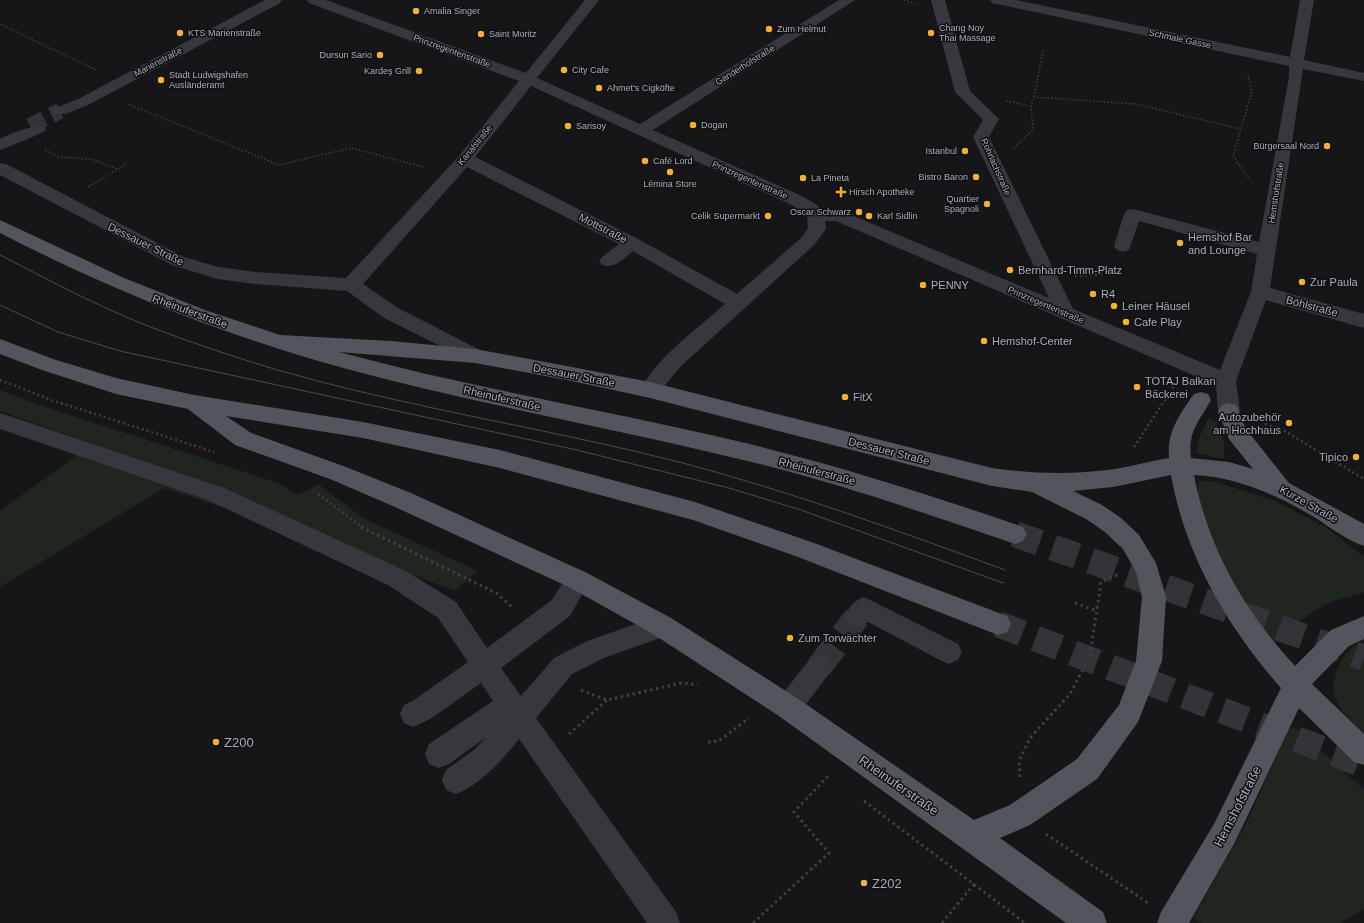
<svg xmlns="http://www.w3.org/2000/svg" width="1364" height="923" viewBox="0 0 1364 923" font-family="Helvetica,sans-serif">
<style>
.green{fill:#1e261f}
.lines{fill:none;stroke-linecap:round;stroke-linejoin:round}
.minor-tunnel-far1{stroke:#333438;stroke-width:16;stroke-dasharray:16 8;stroke-linecap:butt}
.minor-tunnel{stroke:#333438;stroke-width:26;stroke-dasharray:26 14;stroke-linecap:butt}
.major-tunnel{stroke:#333438;stroke-width:26;stroke-dasharray:26 14;stroke-linecap:butt}
.path-far2{stroke:#3d3f44;stroke-width:1.5;stroke-dasharray:1.5 2;stroke-linecap:butt}
.path-far1{stroke:#3d3f44;stroke-width:2.5;stroke-dasharray:2 3;stroke-linecap:butt}
.path{stroke:#3d3f44;stroke-width:3;stroke-dasharray:2.5 3.5;stroke-linecap:butt}
.minor{fill:#37383d;fill-rule:evenodd}
.major{fill:#53555c;fill-rule:evenodd}
.tram{stroke:#4a4c52;stroke-width:1}
.poi-dot{fill:#f2b134;stroke:#111113;stroke-width:1.5}
.labels{text-anchor:middle;stroke-width:3;stroke-linejoin:round;paint-order:stroke}
.far-poi-label{font-size:9px;fill:#a8adb8;stroke:#111113;text-anchor:start}
.far-street-label{font-size:9px;fill:#a8adb8;stroke:#111113}
.street-label{font-size:11px;fill:#a8adb8;stroke:#111113}
.poi-label{font-size:11px;fill:#a8adb8;stroke:#111113;text-anchor:start}
.near-poi-label{font-size:13px;fill:#a8adb8;stroke:#111113;text-anchor:start}
.near-street-label{font-size:13px;fill:#a8adb8;stroke:#111113}
</style>
<rect width="100%" height="100%" fill="#161618"/>
<path class="green" d="M0,390L40,405L278,483L298,495L318,484L363,518L478,571L455,591C359,553 262,520 164,488L0,587V511L92,444L0,411Z
M1208,419L1216,422L1224,442V459L1196,453L1200,436Z
M1199,481H1213L1275,501L1324,526L1364,557V592L1328,603L1297,622L1280,641L1270,642C1258,624 1244,605 1233,586C1223,567 1191,499 1199,481Z
M1364,641V738C1355,727 1342,713 1336,700C1328,679 1342,648 1364,641Z
M1290,727L1298,729L1364,790V909L1341,923H1202L1193,918L1245,826Z"/>
<g class="lines">
<path class="minor-tunnel-far1" d="M30,126L60,111"/>
<path class="minor-tunnel" d="M819,667L857,617"/>
<path class="major-tunnel" d="M1015,534L1364,658
M998,624L1364,765"/>
<path class="path-far2" d="M904,0L915,4
M0,24L96,70
M1248,75L1252,91L1233,156L1252,182
M1034,97L1043,51
M1006,101L1031,106
M128,104L279,165L351,148L424,167
M1014,148L1033,130L1031,106L1034,97L1136,104L1240,129
M45,150L59,157L91,159L117,169
M88,187L126,164"/>
<path class="path-far1" d="M1075,276L1105,274
M0,380L51,400L214,452
M1265,424L1283,430L1364,479
M1134,447L1174,386
M318,494L363,528"/>
<path class="path" d="M361,527L498,594L513,608
M1075,603L1097,611
M581,690L607,700L681,683L698,685
M569,734L607,700
M708,742L719,741L749,718
M1020,777L1019,761L1030,738L1070,694L1090,656L1101,582L1119,574
M864,801L1025,923
M1046,834L1148,903
M753,923L829,853L794,812L829,775
M942,923L975,883"/>
<path class="minor" d="M265,0H282L280,3L88,105L65,114H55L52,111L55,108L78,99Z
M307,0H326L526,73L585,0H599L537,78L640,124L839,0H855L653,130L804,197L817,205L821,211L844,212L1049,298L973,137L983,120L955,92L931,0H945L970,91L999,119L989,137L1073,309L1220,370L1251,292L1257,254L1139,221L1129,250L1123,252L1117,250L1114,246L1124,214L1127,210L1133,209L1259,242L1289,77V66L997,4L992,3L990,0H1016L1290,57L1300,0H1314L1304,60L1364,73V81L1303,69L1270,288L1364,314V328L1266,300L1236,381L1240,411L1236,417L1229,419L1222,417L1218,411L1216,385L836,221H825L826,229L814,245L680,367L657,395L650,398L643,395L640,390C659,355 696,330 725,304L633,251C623,259 615,269 602,265L599,261L602,257L619,244L467,167L363,284L398,308L482,351L485,356L482,361L475,363L384,318L347,291L256,284L217,279L172,265L0,175V163L6,164L184,257L218,267L256,272L346,278L459,156L519,81L309,3ZM531,86L792,205L807,216L808,228L802,237L737,294L638,239L475,157Z
M38,125L44,127L46,130C44,133 6,148 0,150V139L12,133Z
M0,413L224,488L406,571L456,602L487,648L552,600L569,573L578,569L587,573L590,580L570,616L501,668L521,696L554,658L587,641L662,615L671,618L675,626L671,634L604,658L572,674L536,718L676,912L680,923H647L519,739C501,761 483,783 456,794L446,790L442,780L446,770L474,750L485,738L449,764L439,768L429,764L425,754L429,744L493,701L481,683L432,718L413,727L404,723L400,714L404,705L414,700L468,662L438,618L388,585L208,500L0,429Z
M864,597L958,644L962,652L958,660L949,664L940,660L868,622L857,628L848,625L845,617C849,607 853,601 864,597Z
M819,655L828,659L832,667L828,675L797,716L788,720L779,716L775,707L779,698L810,659Z"/>
<path class="major" d="M0,220L124,278L205,310L280,335L391,341L475,349L572,367L650,382L992,468C1036,474 1071,475 1115,469C1133,466 1151,461 1169,458C1167,432 1179,415 1194,394L1201,392L1208,394L1211,400C1199,422 1188,430 1191,458L1229,462L1253,469L1229,439L1218,411L1222,405L1229,403L1236,405L1246,429L1289,483L1364,524V546C1346,540 1330,527 1314,517C1277,495 1237,477 1194,475C1208,548 1245,612 1295,666L1331,630L1364,616V639L1349,646L1312,684L1364,734V765L1354,762L1299,708L1234,844L1189,923H1157L1161,912L1214,824L1281,688C1228,628 1185,555 1171,475L1113,487L1073,491L1102,505L1121,518L1139,535L1156,563L1166,597L1162,661L1138,722L1097,779L1030,825L1000,838L1103,912L1107,923H1066L779,716L653,634L569,587L395,507L330,479L235,445L188,409L116,394L42,370L0,354V339L56,360L116,378L194,395L363,422L500,450L695,502L814,543L1007,616L1011,624L1007,632L998,635L798,557L693,520L500,468L363,438L226,416L251,433L346,467L411,493L587,573L671,618L797,698L974,820L1010,805L1077,759L1119,705L1136,661L1142,597L1136,572L1123,549L1105,532L1086,519L1032,492L992,486L650,398L572,381L475,363L339,352C471,388 607,410 741,442C836,465 931,495 1023,527L1027,534L1023,541L1015,544C924,513 833,481 739,459C600,425 459,401 322,362C211,330 103,286 0,233Z"/>
<path class="tram" d="M0,255C49,280 97,306 148,326C189,342 232,356 274,369C408,408 547,428 683,463C792,492 899,531 1005,570
M0,305L58,332L120,351L577,450L729,488L801,510L1003,583"/>
</g>
<g class="poi-dot">
<circle cx="416" cy="11" r="4"/>
<circle cx="769" cy="29" r="4"/>
<circle cx="180" cy="33" r="4"/>
<circle cx="931" cy="33" r="4"/>
<circle cx="481" cy="34" r="4"/>
<circle cx="380" cy="55" r="4"/>
<circle cx="564" cy="70" r="4"/>
<circle cx="419" cy="71" r="4"/>
<circle cx="161" cy="80" r="4"/>
<circle cx="599" cy="88" r="4"/>
<circle cx="693" cy="125" r="4"/>
<circle cx="568" cy="126" r="4"/>
<circle cx="1327" cy="146" r="4"/>
<circle cx="965" cy="151" r="4"/>
<circle cx="645" cy="161" r="4"/>
<circle cx="670" cy="172" r="4"/>
<circle cx="976" cy="177" r="4"/>
<circle cx="803" cy="178" r="4"/>
<path d="M839 186h4v4h4v4h-4v4h-4v-4h-4v-4h4z"/>
<circle cx="987" cy="204" r="4"/>
<circle cx="859" cy="212" r="4"/>
<circle cx="768" cy="216" r="4"/>
<circle cx="869" cy="216" r="4"/>
<circle cx="1180" cy="243" r="4"/>
<circle cx="1010" cy="270" r="4"/>
<circle cx="1302" cy="282" r="4"/>
<circle cx="923" cy="285" r="4"/>
<circle cx="1093" cy="294" r="4"/>
<circle cx="1114" cy="306" r="4"/>
<circle cx="1126" cy="322" r="4"/>
<circle cx="984" cy="341" r="4"/>
<circle cx="1137" cy="387" r="4"/>
<circle cx="845" cy="397" r="4"/>
<circle cx="1289" cy="423" r="4"/>
<circle cx="1356" cy="457" r="4"/>
<circle cx="790" cy="638" r="4"/>
<circle cx="216" cy="742" r="4"/>
<circle cx="864" cy="883" r="4"/>
</g>
<g class="labels">
<g class="far-poi-label">
<text x="424" y="14">Amalia Singer</text>
<text x="939" y="31">Chang Noy<tspan x="939" dy="10">Thai Massage</tspan></text>
<text x="777" y="32">Zum Helmut</text>
<text x="188" y="36">KTS Marienstraße</text>
<text x="489" y="37">Saint Moritz</text>
<text x="372" y="58" text-anchor="end">Dursun Sario</text>
<text x="572" y="73">City Cafe</text>
<text x="411" y="74" text-anchor="end">Kardeş Grill</text>
<text x="169" y="78">Stadt Ludwigshafen<tspan x="169" dy="10">Ausländeramt</tspan></text>
<text x="607" y="91">Ahmet's Cigköfte</text>
<text x="701" y="128">Dogan</text>
<text x="576" y="129">Sarisoy</text>
<text x="1319" y="149" text-anchor="end">Bürgersaal Nord</text>
<text x="957" y="154" text-anchor="end">Istanbul</text>
<text x="653" y="164">Café Lord</text>
<text x="968" y="180" text-anchor="end">Bistro Baron</text>
<text x="811" y="181">La Pineta</text>
<text x="670" y="187" text-anchor="middle">Lémina Store</text>
<text x="849" y="195">Hirsch Apotheke</text>
<text x="979" y="202" text-anchor="end">Quartier<tspan x="979" dy="10">Spagnoli</tspan></text>
<text x="851" y="215" text-anchor="end">Oscar Schwarz</text>
<text x="760" y="219" text-anchor="end">Celik Supermarkt</text>
<text x="877" y="219">Karl Sidlin</text>
</g>
<g class="far-street-label">
<text transform="translate(1180 39) rotate(12)" y="3">Schmale Gasse</text>
<text transform="translate(452 51) rotate(20)" y="3">Prinzregentenstraße</text>
<text transform="translate(158 62) rotate(-28)" y="3">Marienstraße</text>
<text transform="translate(745 65) rotate(-32)" y="3">Ganderhofstraße</text>
<text transform="translate(475 145) rotate(-51)" y="3">Kanalstraße</text>
<text transform="translate(996 167) rotate(66)" y="3">Rohrlachstraße</text>
<text transform="translate(750 180) rotate(24)" y="3">Prinzregentenstraße</text>
<text transform="translate(1276 193) rotate(-81)" y="3">Hemshofstraße</text>
<text transform="translate(1046 305) rotate(23)" y="3">Prinzregentenstraße</text>
</g>
<g class="street-label">
<text transform="translate(603 228) rotate(27)" y="4">Mottstraße</text>
<text transform="translate(146 244) rotate(26)" y="4">Dessauer Straße</text>
<text transform="translate(1312 306) rotate(15)" y="4">Böhlstraße</text>
<text transform="translate(190 311) rotate(20)" y="4">Rheinuferstraße</text>
<text transform="translate(574 375) rotate(11)" y="4">Dessauer Straße</text>
<text transform="translate(502 398) rotate(13)" y="4">Rheinuferstraße</text>
<text transform="translate(889 451) rotate(14)" y="4">Dessauer Straße</text>
<text transform="translate(817 471) rotate(15)" y="4">Rheinuferstraße</text>
<text transform="translate(1309 504) rotate(29)" y="4">Kurze Straße</text>
</g>
<g class="poi-label">
<text x="1188" y="241">Hemshof Bar<tspan x="1188" dy="13">and Lounge</tspan></text>
<text x="1018" y="274">Bernhard-Timm-Platz</text>
<text x="1310" y="286">Zur Paula</text>
<text x="931" y="289">PENNY</text>
<text x="1101" y="298">R4</text>
<text x="1122" y="310">Leiner Häusel</text>
<text x="1134" y="326">Cafe Play</text>
<text x="992" y="345">Hemshof-Center</text>
<text x="1145" y="385">TOTAJ Balkan<tspan x="1145" dy="13">Bäckerei</tspan></text>
<text x="853" y="401">FitX</text>
<text x="1281" y="421" text-anchor="end">Autozubehör<tspan x="1281" dy="13">am Hochhaus</tspan></text>
<text x="1348" y="461" text-anchor="end">Tipico</text>
<text x="798" y="642">Zum Torwächter</text>
</g>
<g class="near-poi-label">
<text x="224" y="747">Z200</text>
<text x="872" y="888">Z202</text>
</g>
<g class="near-street-label">
<text transform="translate(899 785) rotate(35)" y="5">Rheinuferstraße</text>
<text transform="translate(1237 806) rotate(-63)" y="5">Hemshofstraße</text>
</g>
</g>
</svg>
